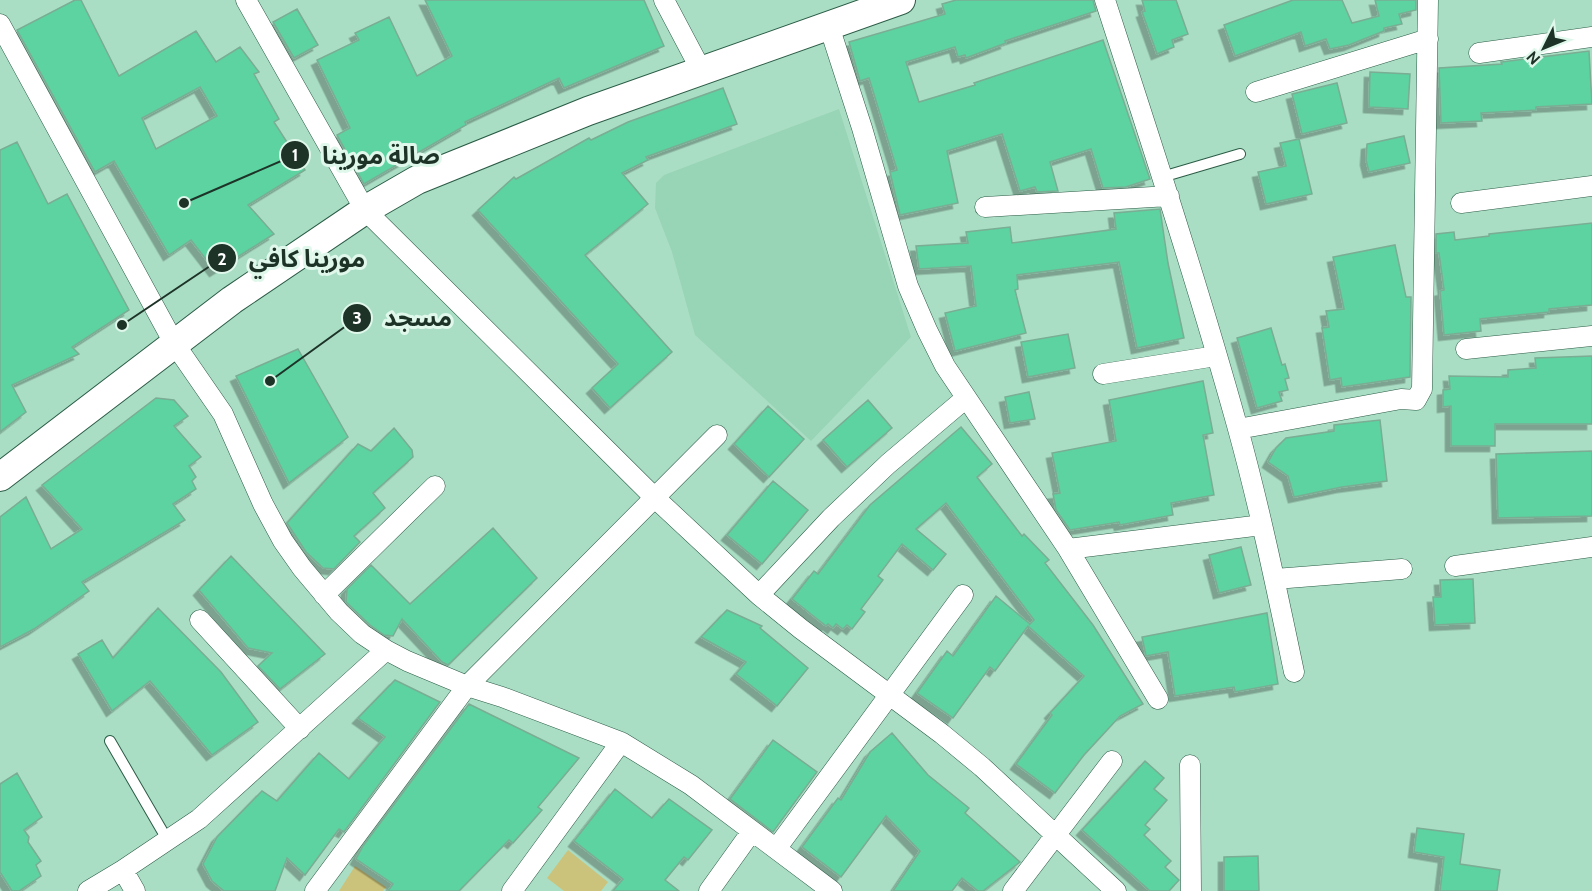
<svg xmlns="http://www.w3.org/2000/svg" width="1592" height="891" viewBox="0 0 1592 891" font-family="Cabin,'Noto Sans Arabic',sans-serif">
<style>
.built{fill:#98d4b6}
.green{fill:#cbc37c}
.building{fill:#5bd3a0;stroke:#7aad94;stroke-width:1.5;fill-rule:evenodd;filter:url(#shadow)}
.lines{fill:none;stroke-linecap:round;stroke-linejoin:round}
.lane-casing{stroke:#2b5c46;stroke-width:12}
.street-casing{stroke:#2b5c46;stroke-width:21}
.secondary-casing{stroke:#2b5c46;stroke-width:30}
.lane{stroke:#fff;stroke-width:10}
.street{stroke:#fff;stroke-width:20}
.secondary{stroke:#fff;stroke-width:28}
.leader{fill:none;stroke:#1e3328;stroke-width:2}
.callout-dot{fill:#1e3328;stroke:#dff8eb;stroke-width:2}
.mark-label{font-size:18px;text-anchor:middle;font-weight:bold;fill:#fff}
.callout-label{font-size:24px;text-anchor:middle;font-weight:bold;fill:#1e3328;stroke:#dff8eb;stroke-width:6;stroke-linejoin:round;paint-order:stroke}
</style>
<defs>
<filter id="shadow"><feDropShadow dx="-5.5" dy="5.5" stdDeviation="0" flood-color="#0004"/></filter>
</defs>
<rect width="100%" height="100%" fill="#aadec4"/>
<path class="built" d="M839,109L911,337L811,441L695,335L672,252L655,208L656,183L664,175Z"/>
<path class="green" d="M568,850L608,882L601,891H564L547,878Z
M355,866L386,887L383,891H339Z"/>
<path class="building" d="M75,0H81L119,76L196,31L216,62L240,47L259,72L254,74L279,119L274,122L305,170L248,205L274,234L215,271L191,240L169,255L114,161L95,172L17,30ZM200,87L217,116L156,149L142,118Z
M425,0H644L664,46L564,88L559,78L465,122L466,125L364,184L337,135L350,128L317,60L359,40L355,33L389,17L417,76L452,56Z
M956,0H1093L1096,11L1005,41L1006,43L966,58L965,55L958,57L955,47L906,62L919,102L975,85L974,83L1103,40L1150,179L1126,187L1103,188L1091,149L1050,162L1058,191L1037,192L1035,187L1020,191L1002,134L947,151L958,203L900,215L890,172L897,170L869,78L860,81L849,42L945,14L942,4Z
M1142,0H1176L1188,34L1172,40L1174,47L1157,54L1142,12L1145,11Z
M1293,0H1342L1352,23L1379,16L1375,0H1416V10L1399,14L1402,24L1384,28V31L1349,45L1330,49L1326,39L1305,46L1301,32L1235,56L1224,25Z
M297,9L318,45L294,58L273,22Z
M1589,51L1592,104L1536,107V110L1481,113L1482,121L1441,123L1439,68L1502,64L1501,62Z
M1370,72L1410,74L1408,109L1369,107Z
M1337,83L1347,123L1302,134L1292,94Z
M723,88L737,124L646,157L648,160L622,173L648,204L585,255L672,352L610,408L592,388L618,364L478,210L514,177L516,179L589,138L591,140L628,122Z
M1404,136L1410,163L1369,172L1366,160L1367,144Z
M1299,139L1312,194L1266,204L1258,172L1286,166L1280,143Z
M17,142L48,204L67,194L129,310L72,347L79,354L12,385L26,412L0,432V150Z
M1160,209L1168,263L1184,338L1137,348L1119,262L1017,275L1018,289L1015,290L1026,333L955,351L945,313L976,306L971,266L919,269L916,246L968,243L966,232L1010,227L1012,243L1116,229L1114,213Z
M1592,223V305L1549,309V312L1480,319L1481,331L1444,335L1440,291L1444,290L1439,253H1436V234L1454,232L1455,240L1489,236V234Z
M1395,245L1406,297H1411L1410,377L1342,387L1341,378L1330,380L1322,328L1329,327L1326,311L1344,309L1333,257Z
M1271,328L1282,365L1285,364L1289,378L1285,379L1288,390L1279,392L1282,401L1257,408L1237,338Z
M1068,334L1075,368L1028,377L1021,342Z
M298,349L348,437L289,483L236,376Z
M1592,356V424H1495V446H1451V406L1443,407V390L1450,389L1449,376L1508,377V370L1536,368L1535,358Z
M1203,381L1213,433L1203,435L1214,495L1171,503L1173,515L1120,525L1119,522L1070,530L1056,510L1053,494L1060,493L1052,453L1116,441L1109,400Z
M1029,392L1035,419L1010,423L1005,397Z
M156,398L174,400L188,416L174,426L201,457L189,466L196,477L192,481L196,489L173,504L185,520L82,582L89,591L34,629L0,647V517L26,497L51,549L82,529L42,485Z
M868,400L892,428L847,467L823,440Z
M768,406L804,439L769,477L734,444Z
M1380,420L1387,481L1342,487L1294,497L1288,476L1268,462L1276,448L1286,438L1334,431V425Z
M961,427L992,464L977,477L1022,536L1024,534L1049,560L1045,563L1093,625L1143,704L1120,716L1084,755L1055,793L1016,764L1052,715L1050,713L1084,676L1028,626L995,671L990,667L953,718L917,693L947,651L953,656L996,596L1030,624L1029,625L1034,620L946,503L916,529L946,554L933,570L902,544L878,576L883,580L861,609L865,612L852,629L847,625L843,629L836,624L833,628L828,624L826,626L792,599L814,571L818,574L870,505Z
M394,428L412,450L413,457L373,493L385,508L354,536L360,542L334,569L323,568L306,552L287,523L358,444L371,451Z
M1592,451V516L1498,518L1496,454Z
M773,481L808,510L762,564L727,535Z
M493,528L537,578L448,665L442,662L402,619L393,636L384,635L370,625L346,602L347,589L371,565L410,604Z
M1241,547L1251,585L1219,593L1209,555Z
M231,556L325,654L280,689L258,666L272,653L248,648L199,590Z
M1473,579L1475,623L1435,625L1433,597H1441L1440,580Z
M158,608L221,672L258,722L212,755L150,681L112,711L78,654L102,640L113,658Z
M727,610L762,626L760,628L808,668L777,706L736,674L746,662L701,637Z
M1267,613L1278,684L1235,692L1234,687L1175,696L1168,652L1146,656L1142,637Z
M395,680L440,702L344,832L339,829L305,875L287,858L275,891H224L212,881L203,864L217,837L262,791L277,801L319,753L349,779L385,737L358,718Z
M469,704L579,758L538,807L542,810L513,843L509,840L459,891H388L393,884L356,859L363,846Z
M892,733L928,775L969,808L965,813L1020,862L983,891H978L962,878L952,891H893L920,851L886,816L841,877L802,847L838,798L841,800L870,752Z
M773,740L817,772L773,832L730,799Z
M1145,761L1164,778L1154,789L1167,800L1145,825L1150,829L1144,835L1171,861L1165,867L1179,880L1169,891H1150L1082,830Z
M17,773L42,817L24,830L29,837L28,842L41,861L36,865L41,876L19,891H12L0,872V784Z
M615,789L652,818L669,799L712,830L688,860L684,857L665,880L679,891H613L623,879L574,841Z
M1417,828L1464,834L1460,864L1500,870L1497,891H1440L1444,857L1414,852Z
M1258,856L1259,891H1224V857Z"/>
<g class="lines">
<defs>
<path id="lane" d="M1162,177L1240,154
M110,741L168,841"/>
<path id="street" d="M246,0L365,210L654,497L759,595L801,629L942,734L982,767L1116,891
M664,0L701,70
M1105,0C1151,142 1198,285 1238,429C1260,509 1277,591 1294,672
M0,24L174,343L223,414L263,504L283,541L302,568L339,612L362,634L386,650L407,661L467,686L502,697L621,742L691,785L832,891
M829,26L862,128L908,286L927,330L945,366L1068,549L1158,699
M1479,53L1592,37
M1256,92L1428,39
M1461,203L1592,186
M985,207L1169,196
M1466,349L1592,336
M1103,374L1216,356
M1238,429L1401,399L1416,400L1422,389L1428,0
M1068,549L1262,525
M1455,566L1592,547
M1275,579L1402,569
M324,595L435,486
M759,595L831,518L888,464L966,398
M200,620L300,729
M1190,765L1191,891
M776,849L963,595
M123,870L135,891
M88,891L123,870L199,819L386,650
M315,891L467,686L717,435
M512,891L621,742
M709,891L752,831
M1013,891L1112,761"/>
<path id="secondary" d="M0,477L232,300L365,210L417,180L588,111L901,0"/>
</defs>
<use href="#lane" class="lane-casing"/>
<use href="#street" class="street-casing"/>
<use href="#secondary" class="secondary-casing"/>
<use href="#lane" class="lane"/>
<use href="#street" class="street"/>
<use href="#secondary" class="secondary"/>
</g>
<path class="leader" d="M184 203L295 155M122 325L222 258M270 381L357 318"/>
<g class="callout-dot">
<circle cx="184" cy="203" r="6"/>
<circle cx="122" cy="325" r="6"/>
<circle cx="270" cy="381" r="6"/>
<circle cx="295" cy="155" r="15"/>
<circle cx="222" cy="258" r="15"/>
<circle cx="357" cy="318" r="15"/>
</g>
<g class="mark-label">
<text x="295" y="161">1</text>
<text x="222" y="265">2</text>
<text x="357" y="324">3</text>
</g>
<g class="callout-label">
<text x="381" y="164">صالة مورينا</text>
<text x="307" y="267">مورينا كافي</text>
<text x="418" y="326">مسجد</text>
</g>
<g transform="translate(1544 48) rotate(227)" stroke="#dff8eb" stroke-width="4.5" paint-order="stroke">
<path d="M0-4.5L10 22L0 15L-10 22Z" fill="#1e3328"/>
<text y="-9" font-size="16" font-weight="bold" text-anchor="middle" fill="#1e3328">N</text>
</g>
</svg>
